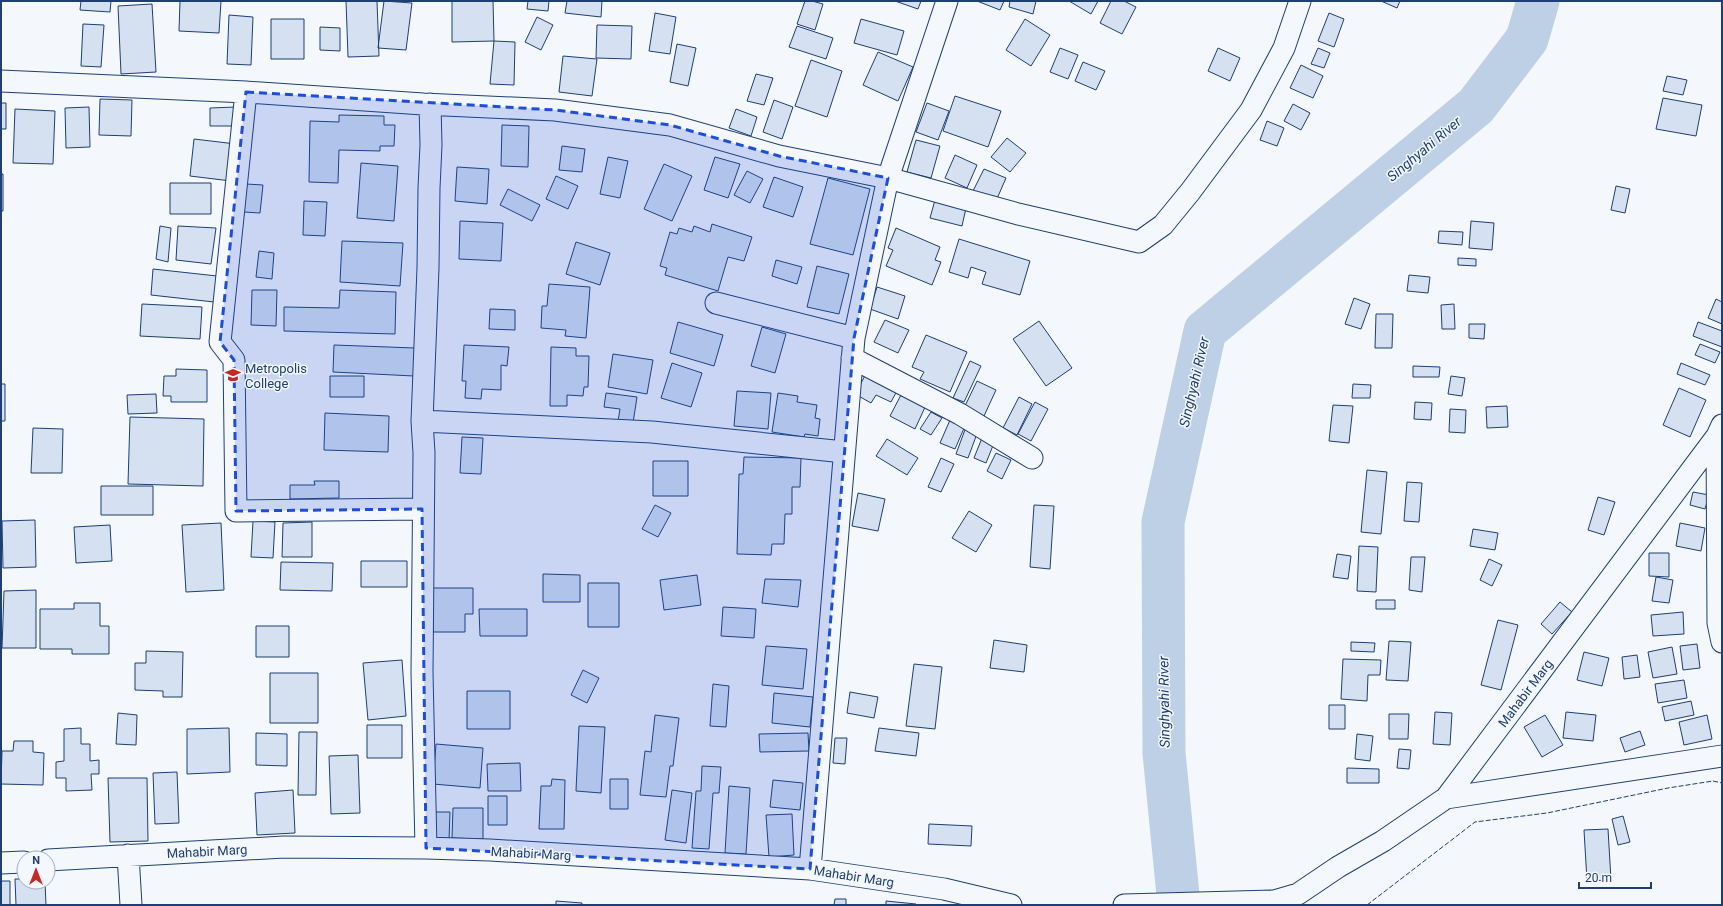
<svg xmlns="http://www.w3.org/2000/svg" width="1723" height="906" viewBox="0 0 1723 906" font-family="Roboto,sans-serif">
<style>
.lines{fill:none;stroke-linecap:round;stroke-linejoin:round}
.river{stroke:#bed0e5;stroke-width:43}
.building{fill:#d5e0f0;stroke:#1d3f73}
.street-casing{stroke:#1d3f73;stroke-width:23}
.street{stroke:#f4f7fb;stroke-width:21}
.fence{stroke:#1d3f73;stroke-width:1;stroke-dasharray:5 2;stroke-linecap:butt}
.marked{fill:#1d4ed8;fill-opacity:0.2;stroke:#1d4ed8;stroke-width:3;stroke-dasharray:8 5;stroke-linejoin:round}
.labels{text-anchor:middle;stroke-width:3;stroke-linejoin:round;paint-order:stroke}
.poi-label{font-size:13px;fill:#1d3f73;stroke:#f4f7fb;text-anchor:start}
.street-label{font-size:13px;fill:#1d3f73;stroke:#f4f7fb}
.water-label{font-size:14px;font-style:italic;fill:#1d3f73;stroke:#f4f7fb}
</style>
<rect width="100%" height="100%" fill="#f4f7fb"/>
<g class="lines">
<path class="river" d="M1179,905L1164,753L1163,522L1205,331L1476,106L1527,39L1538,1"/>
</g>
<path class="building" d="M81,1H111L110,12L80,10Z
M180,1H221L219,33L179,31Z
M346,1H377L379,56L348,57Z
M384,1L412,3L406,50L378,48Z
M452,1H493L494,41L452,42Z
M528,1H549L548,11L527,9Z
M567,1H602L601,17L565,13Z
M805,1H812L823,4L815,30L797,24Z
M895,1H921L918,9Z
M977,1H1004L1000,10Z
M1010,1H1036L1033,14L1009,7Z
M1069,1H1098L1091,14Z
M1111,1H1124L1136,7L1122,34L1100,23Z
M1381,1H1400L1397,8Z
M152,4L156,72L121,74L118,6Z
M655,13L676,17L670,54L649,51Z
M1329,13L1344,19L1334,47L1318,41Z
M229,15L253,17L251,65L227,64Z
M537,17L553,25L541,50L525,42Z
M271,19H304V59H271Z
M861,19L904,31L897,55L854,43Z
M1025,19L1050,35L1031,66L1006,50Z
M83,24L104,25L101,67L81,66Z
M597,25L632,26L631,59L596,58Z
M797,26L833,38L826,59L789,47Z
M320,27L340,28V51L320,50Z
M494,41L515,42L514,85L490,84Z
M677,44L696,48L688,86L670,82Z
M1060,48L1078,55L1068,79L1050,72Z
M1218,48L1240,58L1230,81L1208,71Z
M1318,48L1330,53L1324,68L1311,64Z
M878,52L913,67L898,101L863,85Z
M563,56L597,59L592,96L559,92Z
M811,60L842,71L827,117L795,106Z
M1083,62L1105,71L1096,90L1075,81Z
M1301,65L1323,76L1313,98L1290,88Z
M756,74L773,78L764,105L747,101Z
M1667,76L1687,80L1683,95L1663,91Z
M955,96L1001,111L988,147L943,131Z
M1663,98L1702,105L1696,136L1656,129Z
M100,99L132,100L131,136L99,135Z
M774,100L793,107L782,139L763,132Z
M1,103H6V129H1Z
M927,103L949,111L938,140L916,132Z
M1293,104L1310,113L1301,130L1284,121Z
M89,107L90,147L66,148L65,108Z
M236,107L237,126H210V108Z
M15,109L55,111L53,164L13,163Z
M736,109L757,117L751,136L729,128Z
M339,115L384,116V125H395L394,146H380V151L339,150L338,183L309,182L310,121L339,122Z
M1267,121L1284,128L1277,146L1260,140Z
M502,125L529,126L528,167L501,166Z
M1007,138L1026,153L1010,172L991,157Z
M194,139L236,144L231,181L190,176Z
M916,140L940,146L931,178L907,172Z
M562,146L585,149L582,172L559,170Z
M955,155L977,165L967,188L945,178Z
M608,157L628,161L620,198L600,194Z
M715,157L740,164L728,198L704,190Z
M361,163L398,166L394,221L357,218Z
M664,164L692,176L672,221L644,209Z
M457,167L489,169L487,204L455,201Z
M984,169L1006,178L996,201L973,191Z
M747,171L763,179L750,203L734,195Z
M1,174H3V211H1Z
M556,176L578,186L568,209L546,199Z
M774,177L803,187L793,217L763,207Z
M828,178L870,189L853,255L810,244Z
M170,183H211V214H170Z
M246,184L263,185L260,213L244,212Z
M1616,186L1630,189L1625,213L1611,210Z
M508,189L540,205L532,221L500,205Z
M935,200L966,208L962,226L930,218Z
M304,201L327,202L325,236L303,235Z
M460,221L503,223L501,261L459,259Z
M1471,221L1494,223L1492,250L1469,248Z
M712,224L752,237L744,261L728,257L718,291L665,275L667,268L660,266L670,232L677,234L679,228L692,232L694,226L710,232Z
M160,226L171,228L168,262L156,259Z
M178,226L216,228L211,264L176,260Z
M896,228L940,247L935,260L941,262L932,285L886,266L893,250L888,248Z
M1439,231L1463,232L1462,245L1438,243Z
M959,239L1030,261L1020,295L982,284L986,272L971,267L968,278L949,272Z
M342,241L403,243L400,286L340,282Z
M576,242L610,253L600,285L566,274Z
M259,251L274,253L272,279L256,277Z
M1458,258L1476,259V266L1458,265Z
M776,260L802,267L797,284L772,276Z
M817,266L849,274L839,314L807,307Z
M153,269L217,276L214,302L151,295Z
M1409,275L1430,277L1428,293L1407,291Z
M549,284L590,287L586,338L565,336L566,330L541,328L542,306H547Z
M877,287L905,296L898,319L870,309Z
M252,290H277L276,326L251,325Z
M340,290L396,292L395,334L284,331V307L339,308Z
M1354,298L1370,304L1361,329L1345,324Z
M1716,299L1722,302V324L1708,318Z
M142,304L202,307L200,339L140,336Z
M1454,304L1455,329H1442L1441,305Z
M490,309L515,310V330L489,329Z
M1376,314H1393L1392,348H1375Z
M885,320L909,330L898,353L874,342Z
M1039,321L1072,368L1046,386L1013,339Z
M678,322L723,335L714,366L670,353Z
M1698,322L1722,331V347L1693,336Z
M1469,324H1485L1484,339L1469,338Z
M762,327L786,334L775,373L751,366Z
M926,335L967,352L950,392L920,379L924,372L912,367Z
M1700,344L1720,352L1715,363L1695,355Z
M334,345L415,348L414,376L333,372Z
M464,345L509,347L507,366L501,365V390L482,389L481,399L465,398L466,381H462Z
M551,347L576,348V356H589L588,387H584L583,396L567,395V406H550Z
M613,354L653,360L647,394L608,387Z
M970,361L981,366L964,402L953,398Z
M672,363L702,373L691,407L661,398Z
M1681,363L1710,375L1705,385L1677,374Z
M1413,366L1440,367L1439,377H1413Z
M176,369L207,370V402H171V396H163L164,376H176Z
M867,372L898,389L891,402L876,395L871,403L855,394Z
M330,376H364V397H330Z
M1451,376L1465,378L1462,396L1448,394Z
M977,381L996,390L984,416L965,406Z
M1,384H5V421H1Z
M1353,384L1371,385L1370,398H1352Z
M1679,388L1706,400L1690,437L1663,425Z
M737,391L771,393L768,429L734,426Z
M606,393L637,397L633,423L618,421L620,409L604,407Z
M778,393L798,396L797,402L817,405L815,418L820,419L818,436L805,434L804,437L772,432Z
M902,393L926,405L915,429L890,416Z
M156,394L157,413L128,414L127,395Z
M1019,397L1032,404L1017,435L1003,428Z
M1035,402L1048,409L1031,441L1018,434Z
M1415,402L1432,403L1431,420L1414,419Z
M1333,405L1353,406L1349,443L1329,441Z
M1507,406L1508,427L1487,428L1486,407Z
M1450,409L1466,410L1465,433L1449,432Z
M931,412L942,418L931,435L920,429Z
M325,413L389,416L388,452L324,450Z
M130,417L204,419L203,486L128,484Z
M950,420L965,426L955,449L940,443Z
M966,427L978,431L968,458L956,454Z
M33,428L63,429L62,473H31Z
M462,437L483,438L481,474L460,473Z
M982,438L994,443L986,463L974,458Z
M887,439L918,458L907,475L876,456Z
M996,453L1011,460L1002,479L987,471Z
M744,457L801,458L800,487H792V514H785L784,544H772L771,555L737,554L739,474H743Z
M941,458L954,464L941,492L928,487Z
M653,461H688V496H653Z
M1367,470L1387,472L1381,534L1361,532Z
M314,481H339V498L290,499V485H315Z
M1407,482L1422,483L1419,522L1404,521Z
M101,486H153V515H101Z
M1693,492L1709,495L1705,509L1690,505Z
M858,493L885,499L878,531L852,526Z
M1598,497L1615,502L1604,535L1588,530Z
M655,505L671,513L658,537L642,529Z
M1034,505L1054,506L1050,569L1030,567Z
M969,511L992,525L976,552L952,538Z
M35,520L36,567L3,568L2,521Z
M253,521L275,522L273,558L251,557Z
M312,522V557H282L283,523Z
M221,523L224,590L186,592L182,525Z
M1680,523L1705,528L1701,551L1676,546Z
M110,525L112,561L76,563L74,527Z
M1473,529L1498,533L1495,550L1470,546Z
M1359,546L1378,547L1376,592L1357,591Z
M1649,553H1669V577L1649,576Z
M1337,554L1351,556L1348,579L1333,577Z
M1411,557H1425L1422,592L1409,590Z
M1489,559L1502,565L1492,586L1480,580Z
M361,561H407V587H361Z
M281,562L333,563L332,591L280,590Z
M543,574L580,575V602H543Z
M697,575L701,605L664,610L660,580Z
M1656,577L1673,580L1669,603L1652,601Z
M765,579L801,580L798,607L762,603Z
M588,583H619V627H588Z
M433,588H473V614H465V632H433Z
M36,590V648H2L4,591Z
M1376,600H1395V609H1376Z
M1560,602L1572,612L1552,634L1541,624Z
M74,603H100V626H109V654H72V649H40V609H74Z
M723,607L756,609L754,638L721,636Z
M479,609H527V636H480Z
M1683,612L1684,634L1653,636L1651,615Z
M1498,620L1518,625L1501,690L1481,685Z
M256,626H289V657H256Z
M994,640L1027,645L1024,672L990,668Z
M1389,641L1411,642L1408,681L1386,680Z
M1351,642L1375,643L1374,652L1351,651Z
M1697,644L1700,668L1683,670L1680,646Z
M766,646L807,649L803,689L762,685Z
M1672,647L1677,674L1653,678L1648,652Z
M146,651L183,652L182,697H163V691L135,690V663H146Z
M1584,652L1609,658L1602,686L1577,680Z
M1637,655L1640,677L1624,679L1622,657Z
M1343,659L1381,660L1380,675H1368L1367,701L1341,699Z
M402,660L406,716L368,720L363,663Z
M914,664L942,667L935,729L906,726Z
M583,670L599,678L587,703L571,695Z
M270,673H318V723H270Z
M1684,680L1687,698L1658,703L1655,684Z
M713,684L729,686L726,727L710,726Z
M467,691H510V729H467Z
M850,692L878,697L874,718L847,713Z
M774,693L813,697L810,727L772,723Z
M1691,701L1694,715L1665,721L1662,707Z
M1329,705H1345V729H1329Z
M1435,712L1452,713L1450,745L1433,744Z
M1566,712L1596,715L1593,741L1563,738Z
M118,713L137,715L136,745L116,744Z
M1389,714H1409L1408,739H1389Z
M655,715L679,718L673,766H670L666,797L640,795L645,751L651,752Z
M1545,715L1563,745L1542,757L1524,727Z
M1707,715L1712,739L1684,745L1679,722Z
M367,725H402V758H367Z
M579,726L605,727L601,793L576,791Z
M81,728V744H90V761L99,760V774H91L92,790L66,791V778H56V762L64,761V729Z
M229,728L230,772L187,774V729Z
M879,728L919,733L916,756L875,751Z
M1640,731L1645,745L1625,752L1620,738Z
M299,732H317L316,795H298Z
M256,733L287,734V766L256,765Z
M808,733L809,751L760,752L759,734Z
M1357,734L1373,736L1370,761L1355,759Z
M835,738H847L845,764L833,763Z
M14,741H33V752L44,753L43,785L1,784L2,751H13Z
M436,744L483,748L480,788L433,784Z
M1399,749L1411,750L1409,769L1397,768Z
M358,755L360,813L331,814L329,756Z
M520,763L521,791H488L487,764Z
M702,766L721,767L719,793H713L709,849L692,848L696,791H701Z
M1347,768L1379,769V783H1347Z
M177,772L179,823L155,824L153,773Z
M108,778H147L148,841L110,842Z
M552,779L565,780L564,829H539L541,786H551Z
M610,779H628V809H610Z
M773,780L803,783L800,810L770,807Z
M729,786L750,788L746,854L725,853Z
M293,790L295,833L257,835L255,793Z
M672,790L692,793L686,843L665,840Z
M488,796H507V825H488Z
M453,808H483V839L452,838Z
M430,812H450L449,840H430Z
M792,814L794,855L769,857L766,815Z
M1623,816L1630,842L1618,845L1612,819Z
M929,824L972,826L971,846L928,844Z
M1608,829L1611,880L1587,881L1584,830Z
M15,879H24V882H45L46,905H16Z
M1,881H10V905H1Z
M835,899H846V905H834Z
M556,901L582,903V905H556Z
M886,901L916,904V905H886Z"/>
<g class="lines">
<defs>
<path id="street" d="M1,81L246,92L423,104L555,110L670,125L779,156L888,178L1018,214L1139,242L1163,225L1190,192L1251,110L1284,48L1300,1
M246,92L220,342L234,360L236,511L422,509
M716,303L854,338
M852,358L960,414L1032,458
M422,421L652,432L844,452
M1717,436L1718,623L1722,642
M1446,798L1722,756
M426,848L422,673L424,453L422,421L428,268L429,188L431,145L430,104
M128,855L131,905
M48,860L284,847L426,848L490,850L810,869L944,889L1011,905
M1,863L24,862
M810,869L854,338L888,178L947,1
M1124,905L1274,901L1298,894L1338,867L1383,841L1446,798L1717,436L1722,425"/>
</defs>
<use href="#street" class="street-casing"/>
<use href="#street" class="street"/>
<path class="fence" d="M1367,905L1475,822L1547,813L1668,788L1713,781L1722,783"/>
</g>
<path class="marked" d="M246,92L555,110L670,125L779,156L888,178L854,338L810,869L426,848L422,509L236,511L234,360L220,342Z"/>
<defs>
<symbol id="school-bare" viewBox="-9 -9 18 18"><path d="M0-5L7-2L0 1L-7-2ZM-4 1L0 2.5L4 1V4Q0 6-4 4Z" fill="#c62828" stroke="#f4f7fb" stroke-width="2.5" paint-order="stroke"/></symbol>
</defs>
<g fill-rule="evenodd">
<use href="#school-bare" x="222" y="364" width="22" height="22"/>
</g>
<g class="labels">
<g class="poi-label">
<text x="245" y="373">Metropolis<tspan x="245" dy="15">College</tspan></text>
</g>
<g class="street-label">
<text transform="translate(1525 693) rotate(-53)" y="5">Mahabir Marg</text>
<text transform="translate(207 851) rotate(-3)" y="5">Mahabir Marg</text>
<text transform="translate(531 853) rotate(3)" y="5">Mahabir Marg</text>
<text transform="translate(854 876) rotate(9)" y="5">Mahabir Marg</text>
</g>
<g class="water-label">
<text transform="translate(1424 149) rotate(-40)" y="5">Singhyahi River</text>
<text transform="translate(1194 382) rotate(-77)" y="5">Singhyahi River</text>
<text transform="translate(1164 702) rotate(-91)" y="5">Singhyahi River</text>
</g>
</g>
<rect width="1723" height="906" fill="none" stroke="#1d3f73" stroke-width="4"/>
<g transform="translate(36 870)"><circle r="19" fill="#f4f7fb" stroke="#9eadc5"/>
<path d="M0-3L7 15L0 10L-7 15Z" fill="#c62828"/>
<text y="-6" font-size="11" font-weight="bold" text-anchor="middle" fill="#1d3f73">N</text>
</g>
<path d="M1579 882v6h72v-6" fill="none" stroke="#1d3f73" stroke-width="2"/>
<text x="1585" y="882" font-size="12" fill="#1d3f73" stroke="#f4f7fb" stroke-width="3" paint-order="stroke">20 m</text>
</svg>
